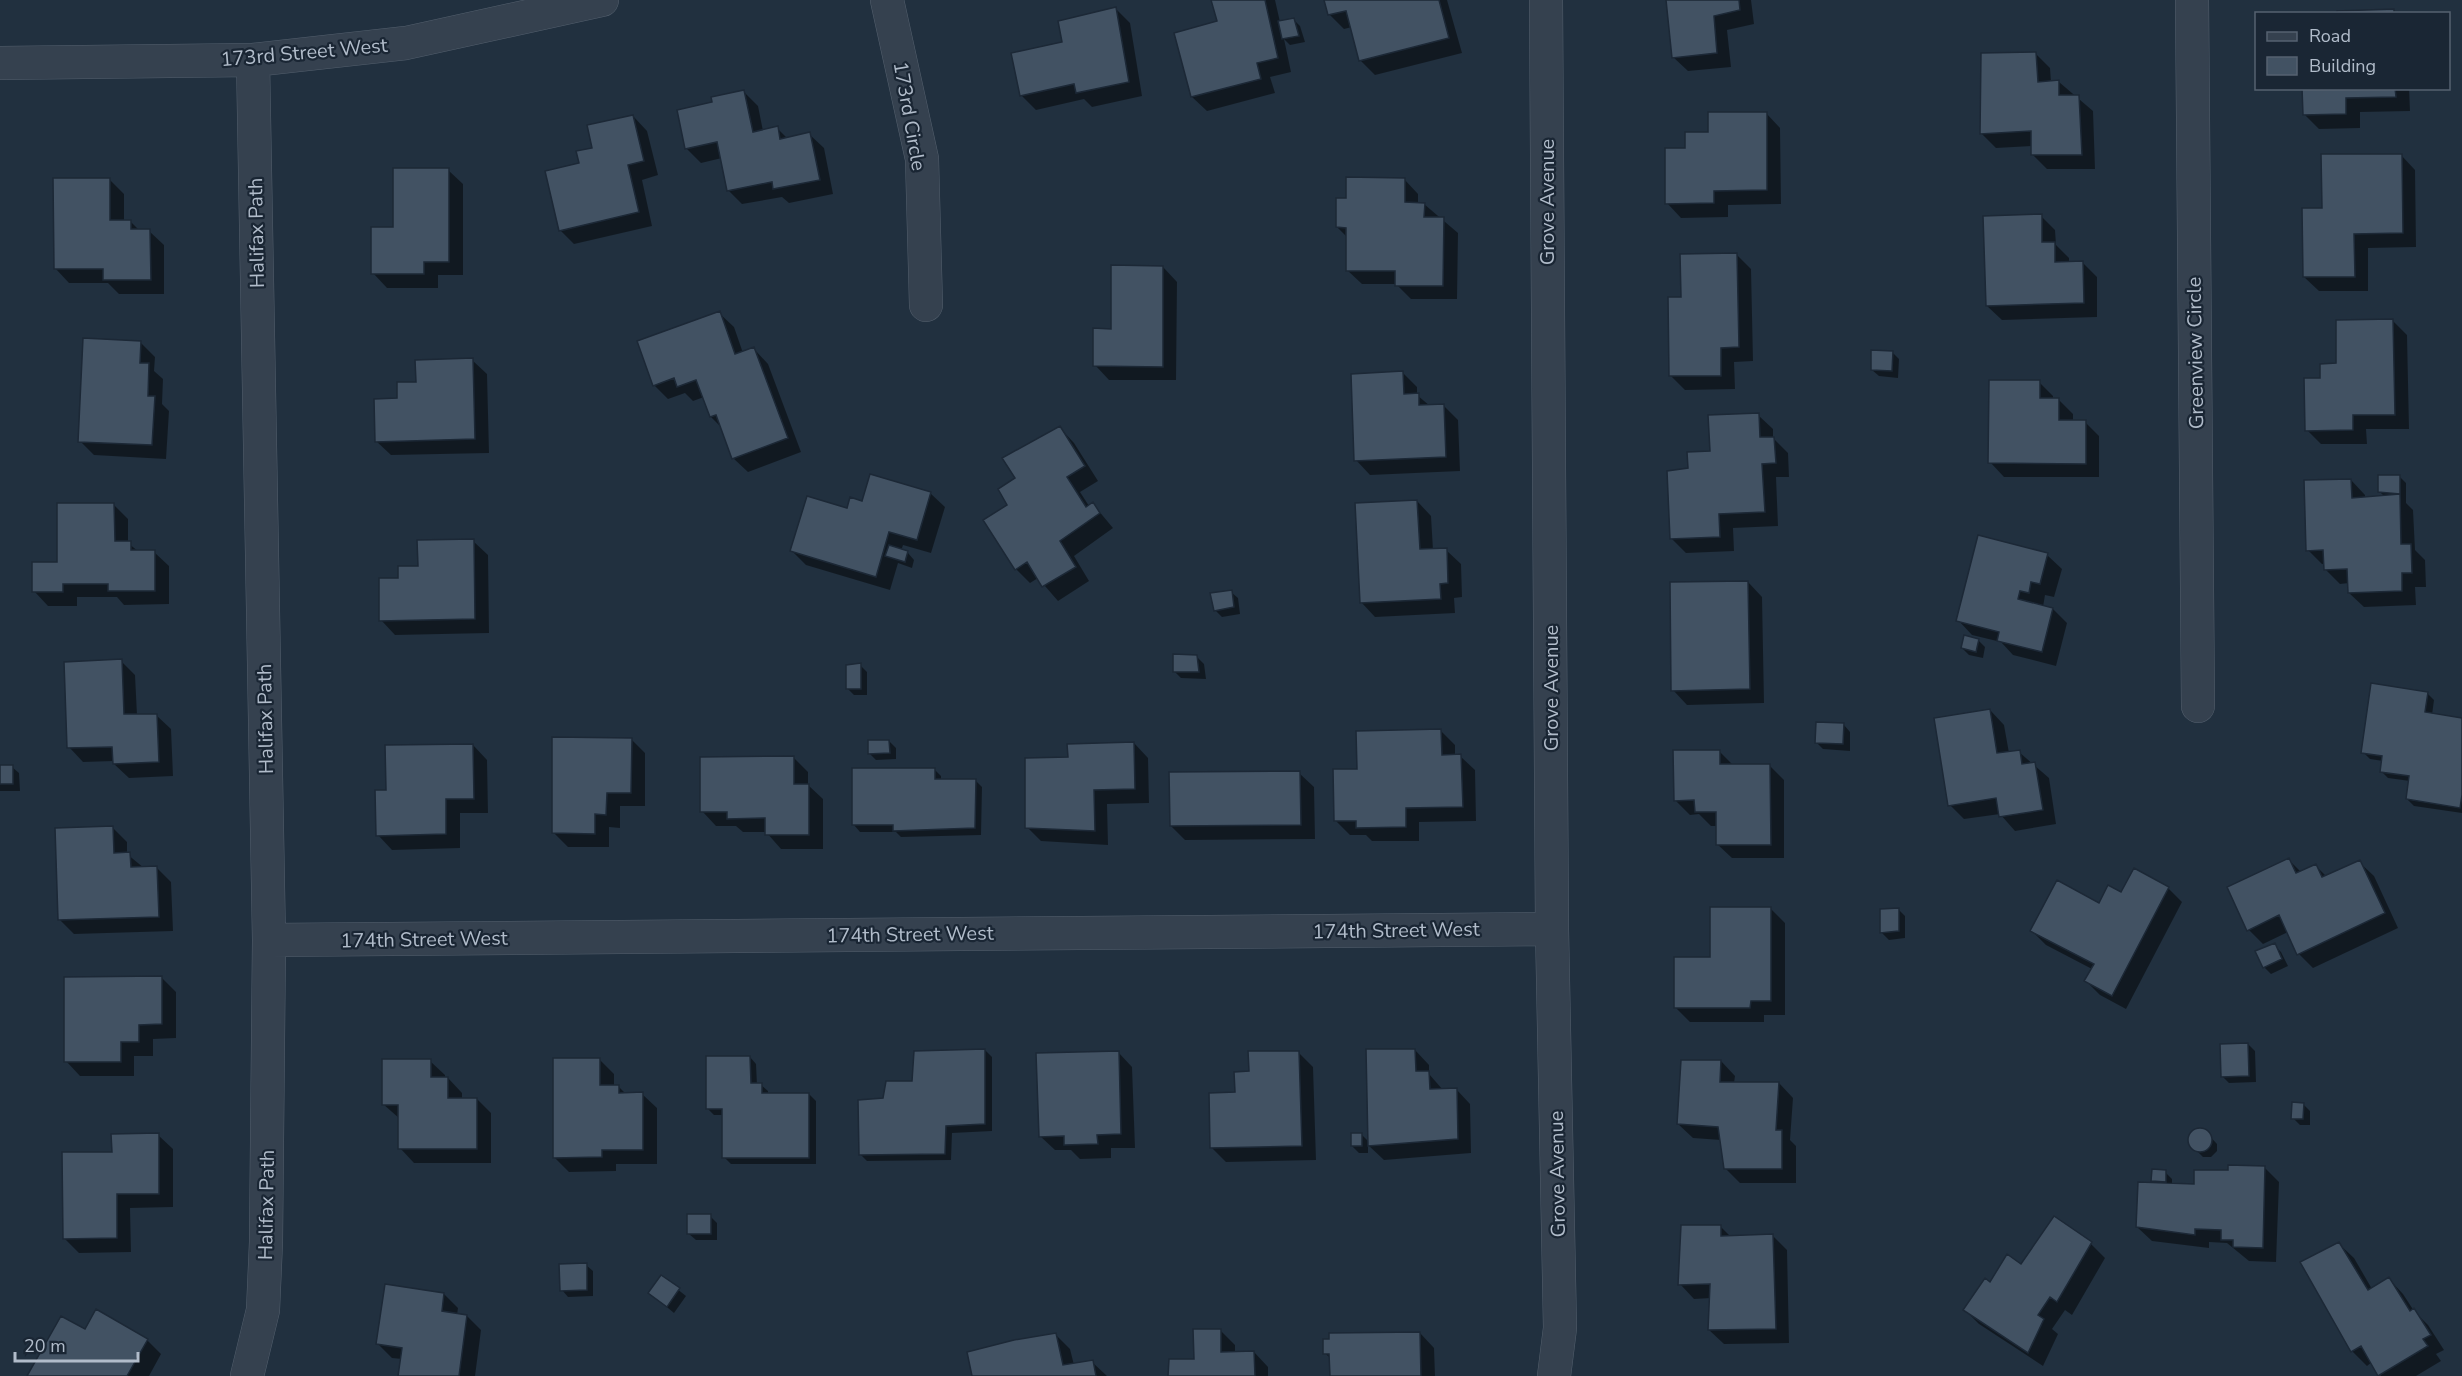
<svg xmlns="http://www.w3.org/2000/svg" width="2462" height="1376" viewBox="0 0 2462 1376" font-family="'Nunito Sans',sans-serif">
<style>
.shadow{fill:#0007}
.building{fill:#425263;stroke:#1c2836;stroke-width:1.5}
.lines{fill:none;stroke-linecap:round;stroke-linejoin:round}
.minor-casing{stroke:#535f6d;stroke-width:34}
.minor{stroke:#35414f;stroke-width:33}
.labels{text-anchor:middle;stroke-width:4.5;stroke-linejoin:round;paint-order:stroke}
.street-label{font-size:20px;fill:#b1bcca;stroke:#1a2634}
</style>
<rect width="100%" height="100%" fill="#21303f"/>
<path class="shadow" d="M1212,0H1275L1280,22L1293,19L1300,26L1305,42L1290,45L1284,39L1291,72L1270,77L1275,93L1207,111L1192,97L1176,34L1218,22Z
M1325,0H1447L1462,53L1375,75L1360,60L1352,27L1344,29L1329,14Z
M1668,0H1751L1754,24L1727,30L1731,67L1688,71L1673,57Z
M1115,8L1130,23L1142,96L1092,107L1084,99L1036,110L1021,95Z
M2036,54L2050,68L2051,82H2059L2093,111L2095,169H2047L2032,154V146L1996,148L1981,133Z
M2304,88H2409L2410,111L2360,112V128L2319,129L2305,115Z
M743,91L758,106L763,131L777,128L788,139L809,134L824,148L833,194L789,203L782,197L742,204L728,190L722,158L701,163L686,148Z
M1766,113L1780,128L1781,204L1728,205V217L1681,218L1667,203L1686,149L1710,133Z
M633,116L647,131L658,175L642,180L652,226L574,244L560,230L581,164L594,149Z
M2401,155L2415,170L2416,247L2368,248V291H2319L2304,277Z
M448,170L463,184V275H438V288H387L373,273L395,229Z
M109,179L124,194V222H131L140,231H149L164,245V294H119L108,283H69L55,268Z
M1404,179L1418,194V204H1424L1458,233L1457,299H1411L1396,284H1362L1347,270V237L1337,227Z
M2041,216L2055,230L2056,245L2069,258V263L2082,262L2097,277V317L2002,320L1987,306Z
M1737,255L1751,269L1753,361L1734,362L1735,389L1685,390L1671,376L1682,298Z
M1163,267L1177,282L1176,380H1109L1095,365L1112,330Z
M719,313L734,327L743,353L754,349L768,364L801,452L748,472L733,458L722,428L711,417L704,397L693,401L685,393L668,399L654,385Z
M2393,321L2407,335L2409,429H2366L2367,444H2321L2307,430L2322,380Z
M141,343L155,357L154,371L163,379L162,404L169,411L166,459L94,455L80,441Z
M1892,352L1899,359L1898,378L1879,376L1872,370Z
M472,360L487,374L489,453L391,455L376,441L399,400L417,383Z
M1403,373L1417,387V395L1430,406H1444L1458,420L1460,471L1370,475L1356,460Z
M2039,382L2053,396V400H2059L2073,414V422H2085L2099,436V477H2004L1990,462Z
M1758,415L1773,429V438L1788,453L1789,477H1776L1778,526L1733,528L1734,551L1686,553L1671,538L1690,470Z
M1060,428L1074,443L1098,481L1080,492L1089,506L1093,504L1113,528L1074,556L1089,581L1058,601L1038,578L1030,583L1016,569L1009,505L1017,478Z
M2399,476L2406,483V503L2413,510L2415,550L2425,560L2426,587H2415L2416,605L2364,607L2349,593V583L2340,584L2325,569V564H2322L2308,550L2351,480L2365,495V498L2385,497L2379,491Z
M930,493L945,507L931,553L903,545L901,551L908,553L914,560L912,568L898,563L890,590L806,565L792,551L848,510L863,502Z
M1417,501L1431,516L1433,550H1446L1461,564L1462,597L1454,598L1455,613L1375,617L1361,602Z
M114,505L128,519V543L139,552H154L169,566V604L124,605L117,597H77V606H48L34,591Z
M473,541L488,555L489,633L395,635L381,620L399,579Z
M2047,555L2062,569L2054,597L2045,595L2043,607L2053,609L2067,623L2056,666L2013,655L2001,642L1972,635L1958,620Z
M1748,582L1762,597L1764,703L1687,705L1673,690Z
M1231,592L1238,598L1240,614L1222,617L1215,610Z
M1978,640L1985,647L1983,658L1969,655L1962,648Z
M1197,657L1204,664L1206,679L1181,678L1174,671Z
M121,661L135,675L137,715H156L171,729L173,776L129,778L114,764V761L83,762L69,747Z
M860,665L867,672V695H854L847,688Z
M2427,693L2434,700L2432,715L2462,720V813L2414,806L2407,799L2410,781L2388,778L2381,771L2383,761L2370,759L2363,752Z
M1990,710L2004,725L2009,753L2019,752L2049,778L2056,824L2015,831L2000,814L1964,819L1950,805Z
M1844,725L1850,732V751L1823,749L1816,742Z
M1441,731L1455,745V756H1460L1475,770L1476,821L1419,822V841H1372L1366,835H1350L1336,821L1358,771Z
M631,739L645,753V806H620V828L609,827V847H568L553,832Z
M889,741L896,748V759L876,760L869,753Z
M1134,743L1148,758L1149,803L1107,804L1108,845L1041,841L1027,827L1069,758Z
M473,745L487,760L488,813H460V848L392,850L378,835L387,791Z
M1719,751L1734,766H1770L1784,780V858H1732L1717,844V826H1711L1699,814L1690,815L1675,800Z
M794,758L808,772V785L823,799V849H781L766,832H743L736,826H716L702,811Z
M0,767H12L19,773L20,791H0Z
M934,769L941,776V781L975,780L982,787L981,835L901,837L896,832H860L854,825Z
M1299,773L1314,787L1315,839L1185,840L1171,826Z
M113,828L127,842V854L144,868H157L171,882L173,931L74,934L60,920Z
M2289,860L2301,872L2316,866L2327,877L2359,862L2374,876L2398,928L2313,968L2299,954L2288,932L2263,944L2249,930Z
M2168,888L2182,902L2126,1009L2100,995L2086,981L2092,969L2046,945L2032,931L2100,905L2122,894Z
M1771,909L1785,923V1015H1764V1022H1690L1676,1008L1711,958Z
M1898,909L1905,916V938L1889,940L1882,933Z
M2274,945L2281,952L2288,966L2271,974L2264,967Z
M161,977L176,992V1038L153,1039V1056H134V1076H80L66,1061Z
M2248,1044L2255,1051L2256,1082L2229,1083L2222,1076Z
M985,1050L992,1057V1131L952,1133L951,1160L867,1161L860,1154L885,1099L914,1083Z
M1415,1050L1429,1065V1074L1443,1090L1456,1089L1470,1104L1471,1153L1384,1160L1368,1145V1153H1359L1352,1146L1361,1134L1369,1142Z
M1118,1052L1132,1067L1135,1148H1111V1158L1080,1159L1071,1150H1055L1040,1136Z
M1298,1052L1313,1067L1316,1160L1226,1162L1212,1148L1236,1093L1250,1073Z
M750,1057L756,1064L757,1085H761L768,1091V1095L809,1094L816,1101V1164H731L724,1157V1115H714L708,1109Z
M599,1059L614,1074V1087H619L626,1094H642L657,1108V1164H616V1171L569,1172L554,1157Z
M430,1061L445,1075V1078H448L462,1093V1099H477L491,1113V1163H414L400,1148V1119L383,1104Z
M1721,1061L1735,1076L1734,1083H1779L1793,1098L1790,1140L1796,1146V1183H1740L1725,1168L1721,1140L1693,1138L1678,1124Z
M2303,1104L2310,1111V1125H2300L2293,1118Z
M2196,1130L2205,1131L2217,1144V1151L2211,1157H2203L2190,1144L2191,1135Z
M158,1135L173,1149V1207L130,1208L131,1252L79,1253L64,1238L113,1153Z
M2265,1168L2279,1182L2276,1262L2249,1261L2227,1243L2209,1242V1248L2152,1241L2137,1227L2156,1184L2153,1181L2165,1172L2172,1179V1185L2195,1186L2229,1172Z
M710,1216L717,1223V1240H696L689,1234Z
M1720,1226L1731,1237L1773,1236L1787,1250L1789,1343L1724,1344L1709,1330L1711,1298L1694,1299L1680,1284Z
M2091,1244L2105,1258L2072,1315L2065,1310L2052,1329L2058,1334L2043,1366L1979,1324L1965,1310L1990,1284L2022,1266Z
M2339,1244L2354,1258L2372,1289L2389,1279L2403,1294L2414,1311L2428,1325L2444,1350L2436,1354L2441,1361L2416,1376H2381L2372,1362L2367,1366L2352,1351L2302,1263Z
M586,1265L593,1271V1296L568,1297L562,1290Z
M662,1277L686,1296L674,1313L650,1293Z
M444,1294L458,1308L457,1315L467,1316L481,1330L475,1376H399L402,1359L392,1358L378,1344Z
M1220,1330L1235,1345V1353L1254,1352L1268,1367V1376H1169L1195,1360Z
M85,1331L147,1340L161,1354L149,1376H29Z
M1420,1333L1434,1348L1435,1376H1331V1359L1325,1353Z
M1056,1335L1070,1349L1074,1365L1092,1362L1107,1376H974Z"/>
<path class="building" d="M1211,0H1265L1278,58L1257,63L1261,79L1191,97L1174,33L1217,21Z
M1324,0H1439L1449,38L1359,61L1346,11L1328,15Z
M1666,0H1739L1740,10L1714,16L1717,53L1672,58Z
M1116,7L1129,82L1076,93L1074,84L1020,96L1011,53L1062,42L1058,21Z
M2394,9V14H2337V11Z
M1294,18L1299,36L1282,39L1278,21Z
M2036,52L2038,82L2059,80V95H2079L2082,155H2031V131L1980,134L1981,53Z
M2302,88H2395L2396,97L2346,98V114L2303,115Z
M744,90L753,132L778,126L780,139L810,132L820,180L773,189L772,182L727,191L717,142L685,149L677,110L712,102L711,97Z
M1708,112H1767V190L1714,191V203L1665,204V148H1685V132H1708Z
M633,115L644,161L628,165L639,212L559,231L545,171L579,163L576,151L592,148L587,125Z
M2321,154H2402L2403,233L2354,234L2355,277H2303L2302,208H2322Z
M393,168H449V262H424V274H371V227H393Z
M1346,177L1405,178V202L1425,203L1424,217H1444L1443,286H1395V271H1346V228L1336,227V198H1346Z
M53,178H110V220H131V229H150L151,280H103V269H54Z
M2042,214V242H2055V262L2083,261L2084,303L1986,306L1983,216Z
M1737,253L1739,347L1721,348V376H1669L1668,297H1681L1680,254Z
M1111,265L1163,266V367L1093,366V328L1111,329Z
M720,311L735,354L754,347L788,438L732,459L716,415L710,417L696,380L677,387L674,378L653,386L637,341Z
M2393,319L2395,415H2353V430L2305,431L2304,378H2320V364L2336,363V320Z
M83,338L141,341L140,363H149L148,396H155L152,445L78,442Z
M1871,350L1893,351L1892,371L1871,370Z
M473,358L475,439L375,442L374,399L397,398V382H416L415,360Z
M1403,371L1404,394L1419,393V405L1444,404L1446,457L1354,461L1351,374Z
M1989,380H2040V398H2059V420H2086V464L1988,463Z
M1759,413L1760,437H1774L1776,463L1762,464L1765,512L1719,514L1720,537L1670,539L1667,471L1688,468L1687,452L1710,451L1708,415Z
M1060,426L1085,466L1067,477L1086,507L1093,502L1100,513L1060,541L1076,567L1042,587L1027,562L1015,570L983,520L1007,505L998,489L1015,478L1002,458Z
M870,474L931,492L917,540L889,532L876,577L790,551L807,496L847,508L850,497L862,501Z
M2378,475H2400V494L2378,492Z
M2351,479L2352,498L2400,494L2401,544H2411L2412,573H2402V591L2348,593L2347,569L2324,570L2323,550L2306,551L2304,480Z
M1417,500L1420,549L1447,548L1448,583L1440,584L1441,599L1360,603L1355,503Z
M57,503H114L115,541H131V550H155V591H108V584H63V592H32V562H57Z
M1978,535L2048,553L2040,584L2031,582L2029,593L2020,591L2018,599L2053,608L2042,652L1997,641L1999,632L1956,621Z
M474,539L475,619L379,621V578H398V566H418L417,540Z
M889,545L908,551L905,562L885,556Z
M1748,581L1750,689L1671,691L1670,582Z
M1232,590L1234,607L1214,611L1210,593Z
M1964,635L1979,639L1976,652L1961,648Z
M1173,654L1197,655L1199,672H1173Z
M122,659L124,714H157L159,762L113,764L112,747L67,748L64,662Z
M861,663V689H846V665Z
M2371,683L2428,692L2425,712L2462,718V795L2460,808L2406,799L2409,776L2380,772L2382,756L2361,753Z
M1990,709L1997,753L2020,750L2022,764L2035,762L2043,810L1999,817L1996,798L1948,806L1934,718Z
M1816,722L1844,723L1843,744L1815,743Z
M1441,729L1442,755L1461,754L1463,807L1406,808V827L1356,828V821H1334L1333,769H1357L1356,731Z
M552,737L632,738L631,793H607L606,815L595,814V834L552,833Z
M868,740H889L890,753L868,754Z
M1134,742L1135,789L1094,790L1095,831L1025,828V758L1068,757L1067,744Z
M473,744L474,799H446V834L376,836L375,790H386L385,745Z
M1673,750H1720V764H1770L1771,845H1716V812H1695L1694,800L1674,801Z
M794,756V784H809V835H765V818L727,819V812H700V757Z
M0,765H13V784H0Z
M852,768H935V779H976L975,828L893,831V825H852Z
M1300,771L1301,825L1170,826L1169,772Z
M113,826L114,853L130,852L131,867L157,866L159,917L58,920L55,828Z
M2289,858L2296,873L2316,864L2322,877L2360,860L2385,913L2297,955L2279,915L2247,931L2227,887Z
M2134,868L2169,887L2112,996L2084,981L2094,964L2030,931L2057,880L2099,903L2108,885L2121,892Z
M1710,907H1771V1001H1751L1750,1008H1674V957H1710Z
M1899,908V931L1880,933V909Z
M2275,943L2282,959L2263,968L2255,951Z
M162,976V1024L139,1025V1042H121V1062H64V977Z
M2248,1043L2249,1076L2221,1077L2220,1044Z
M985,1049V1124L946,1126L945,1154L859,1155L858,1100L883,1098L886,1081H912L914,1051Z
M1366,1049H1415L1416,1071H1429L1430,1089L1457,1088L1458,1139L1368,1146Z
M1119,1051L1121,1134L1097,1135L1098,1144L1064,1145V1136L1039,1137L1036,1053Z
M1248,1051H1299L1302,1146L1210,1148L1209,1093L1235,1092L1234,1072L1249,1071Z
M706,1056H750L751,1083H762V1093H809V1158H722V1109H706Z
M553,1058H600V1085H619V1093L643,1092V1150H602V1157L553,1158Z
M382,1059H431V1077H448V1098H477V1149H398V1105H382Z
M1681,1060H1721L1720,1082H1779L1776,1130H1782V1169H1724L1718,1127L1677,1124Z
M2292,1102L2304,1103L2303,1119H2291Z
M2188 1140a12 12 0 1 1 24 0a12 12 0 1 1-24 0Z
M159,1133V1194H117V1238L63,1239L62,1152H112L111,1134Z
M1351,1133H1362V1146H1351Z
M2228,1165L2265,1166L2263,1248L2233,1247V1240H2221V1230L2195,1229V1235L2136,1227L2138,1182L2194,1184V1170H2228Z
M2152,1169L2166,1170V1182L2151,1181Z
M687,1214H711V1234H687Z
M2054,1216L2092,1242L2057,1302L2050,1297L2038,1315L2044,1319L2028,1353L1963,1310L1985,1278L1990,1282L2007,1254L2021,1264Z
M1681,1225H1721V1236L1773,1234L1776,1329L1708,1330L1710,1284L1678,1285Z
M2339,1242L2368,1290L2389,1277L2410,1311L2414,1308L2431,1335L2423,1339L2428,1346L2378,1376L2361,1346L2351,1352L2300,1262Z
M587,1263V1290L560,1291L559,1264Z
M661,1275L680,1288L667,1307L648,1293Z
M385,1284L444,1293L442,1311L467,1315L459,1376H398L402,1348L376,1344Z
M96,1309L148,1339L127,1376H27L61,1316L85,1329Z
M1193,1329H1221V1352L1254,1351L1255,1376H1168L1169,1359H1194Z
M1420,1332L1421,1376H1330L1329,1354H1323V1339H1329V1333Z
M1056,1333L1063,1365L1093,1360L1096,1376H972L967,1352L1014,1340Z"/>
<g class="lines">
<defs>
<path id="minor" d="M887,0L922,159L926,305
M1546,0L1552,929L1560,1328L1554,1376
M2192,0L2198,706
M0,63L253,60L406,43L602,0
M269,940L1552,929
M247,1376L263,1310L266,1242L269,940L253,60"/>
</defs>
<use href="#minor" class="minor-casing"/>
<use href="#minor" class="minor"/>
</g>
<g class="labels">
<g class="street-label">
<text transform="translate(304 52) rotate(-5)" y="7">173rd Street West</text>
<text transform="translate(910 116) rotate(80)" y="7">173rd Circle</text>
<text transform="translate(1547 202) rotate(-90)" y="7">Grove Avenue</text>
<text transform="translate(256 233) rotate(-91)" y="7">Halifax Path</text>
<text transform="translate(2195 353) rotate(-91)" y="7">Greenview Circle</text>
<text transform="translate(1551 688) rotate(-90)" y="7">Grove Avenue</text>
<text transform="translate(265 719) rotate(-91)" y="7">Halifax Path</text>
<text transform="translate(1396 930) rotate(-1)" y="7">174th Street West</text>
<text transform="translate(910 934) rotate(-1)" y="7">174th Street West</text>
<text transform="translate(424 939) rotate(-1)" y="7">174th Street West</text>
<text transform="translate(1557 1174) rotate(-91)" y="7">Grove Avenue</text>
<text transform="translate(266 1205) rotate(-89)" y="7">Halifax Path</text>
</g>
</g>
<rect x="2255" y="12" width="195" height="78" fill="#1a2634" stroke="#566270" stroke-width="1.5"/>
<rect x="2267" y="32" width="30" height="9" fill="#35414f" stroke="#566270" stroke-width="1.5"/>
<text x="2309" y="42" font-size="18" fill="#b1bcca">Road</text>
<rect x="2267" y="57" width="30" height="18" fill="#425263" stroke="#566270" stroke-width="1.5"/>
<text x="2309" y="72" font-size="18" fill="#b1bcca">Building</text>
<path d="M15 1352v9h123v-9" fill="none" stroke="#b1bcca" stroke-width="3"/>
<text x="24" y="1352" font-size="18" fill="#b1bcca" stroke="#1a2634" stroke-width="4.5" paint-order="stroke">20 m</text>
</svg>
